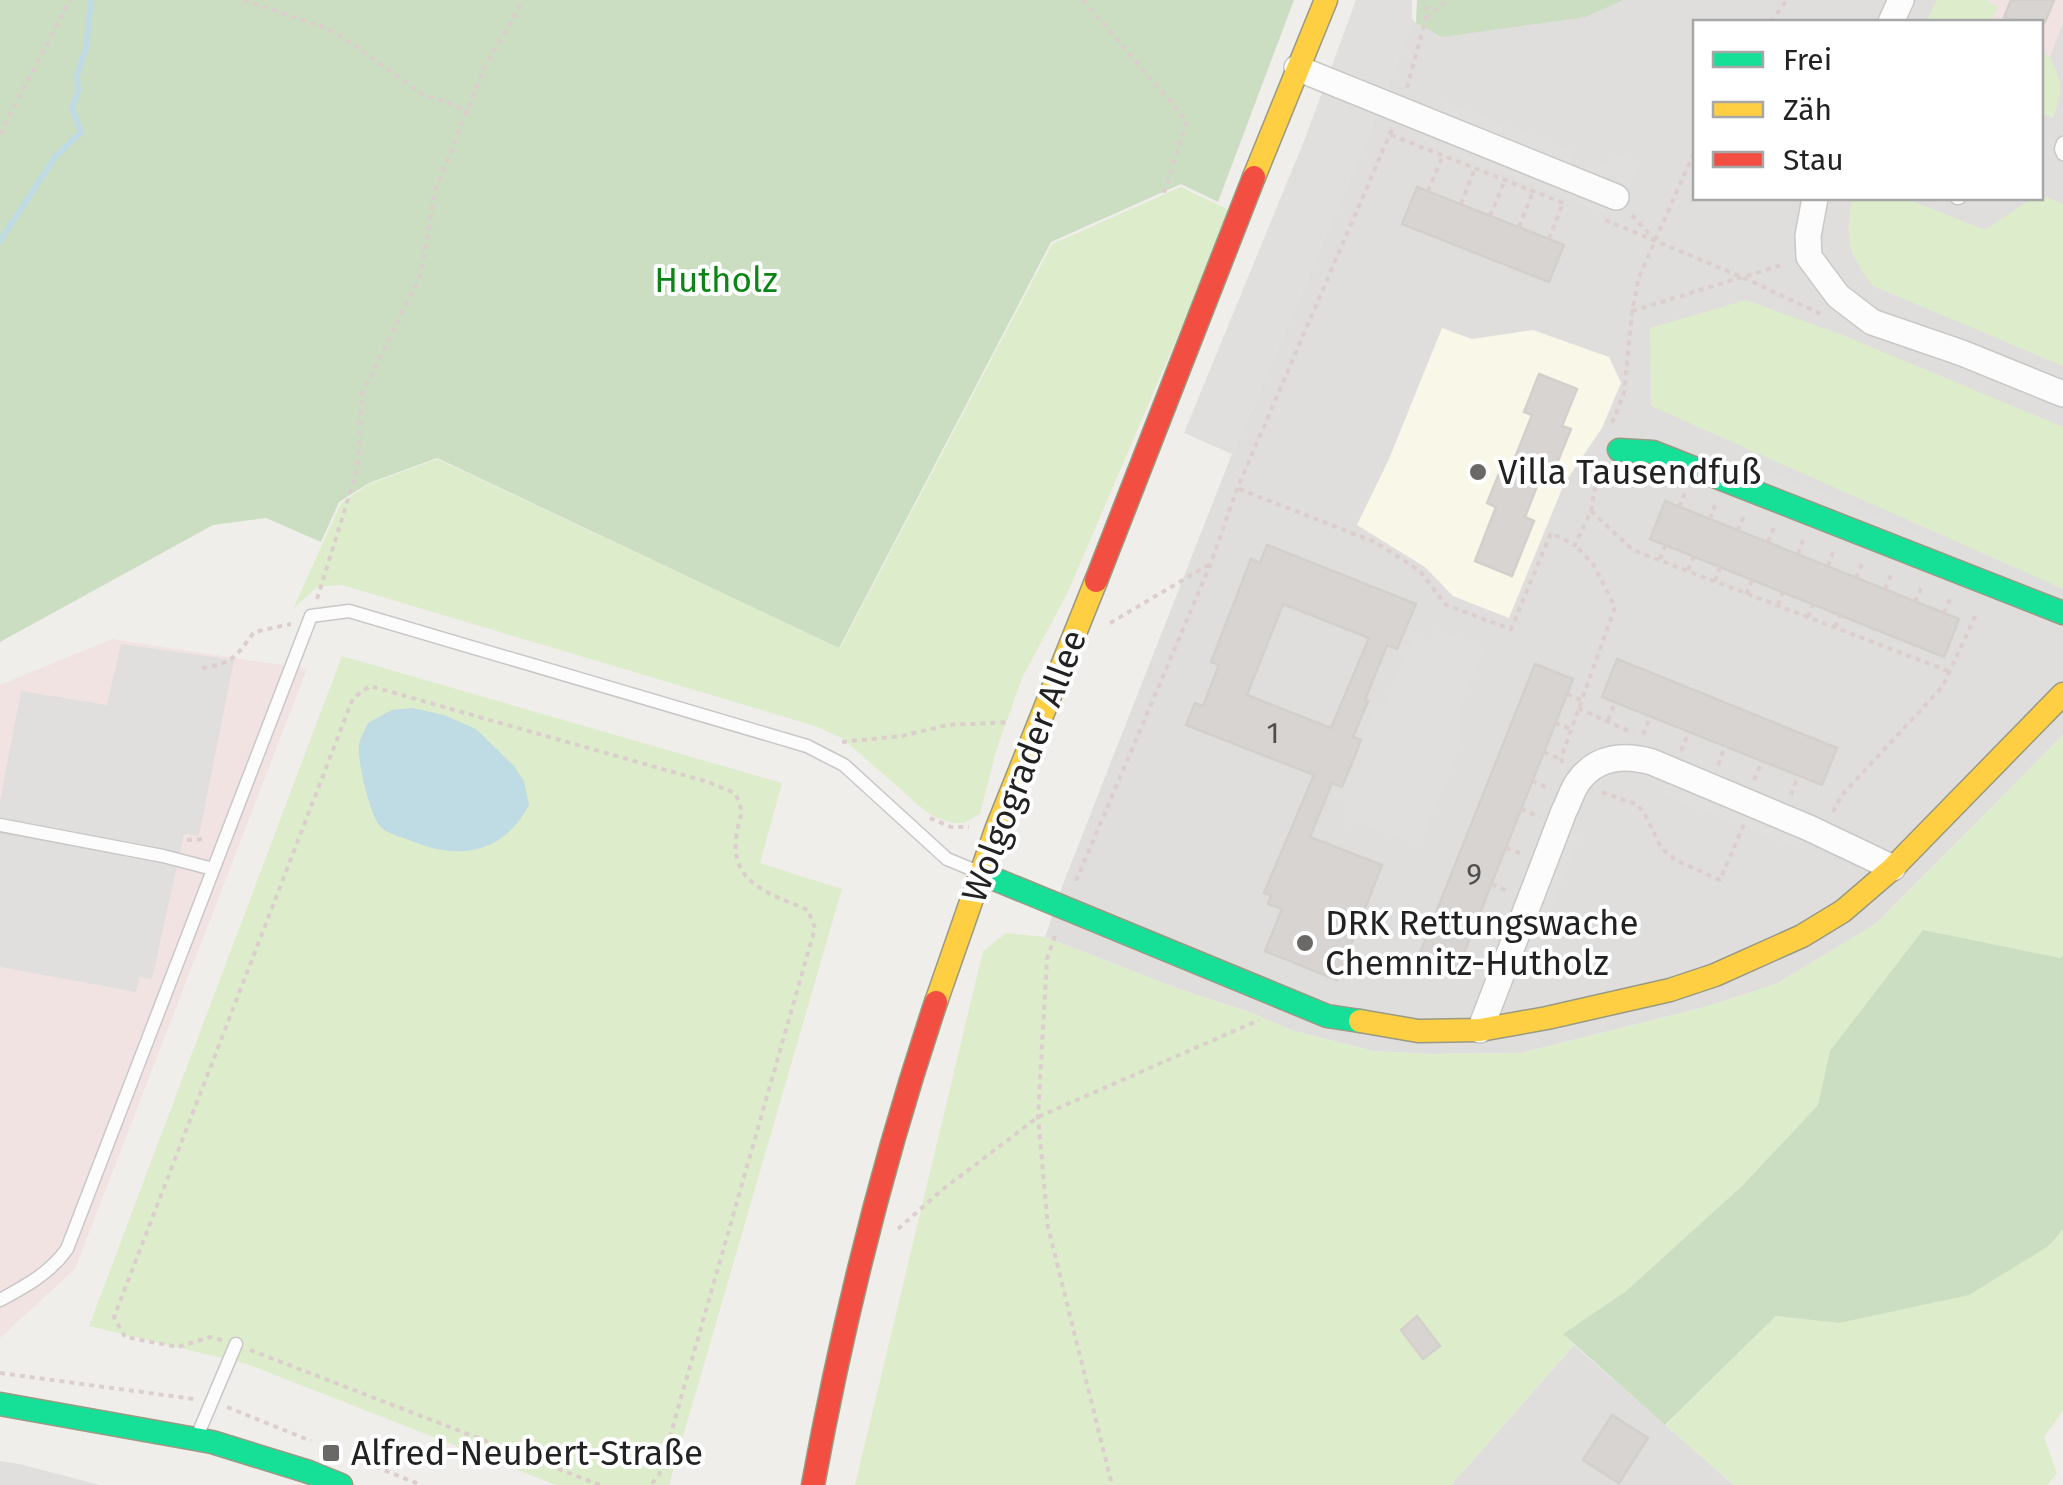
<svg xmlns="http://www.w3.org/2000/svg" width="2063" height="1485" viewBox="0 0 2063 1485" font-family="'Fira Sans',sans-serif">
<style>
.residential{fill:#dfdedc;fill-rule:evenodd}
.commercial{fill:#f1e3e1}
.education{fill:#f8f7e8}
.grass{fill:#ddeccb}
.forest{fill:#cbdec1}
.parking{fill:#e0dfde}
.water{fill:#bfdbe3}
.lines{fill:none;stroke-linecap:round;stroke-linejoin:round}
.stream{stroke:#bfdbe3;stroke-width:6}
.building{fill:#d7d4d2;stroke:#d3d0cc;stroke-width:2.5;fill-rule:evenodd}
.lane-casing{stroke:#c9c8c7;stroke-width:15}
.street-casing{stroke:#c9c8c7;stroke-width:28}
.fast-casing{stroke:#999a82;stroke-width:25}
.slow-casing{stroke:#999a82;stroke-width:25}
.jam-casing{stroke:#999a82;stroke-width:25}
.path{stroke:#dccecd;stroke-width:4;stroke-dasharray:5 5;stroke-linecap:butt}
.lane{stroke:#fdfcfc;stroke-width:12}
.street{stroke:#fdfcfc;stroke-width:25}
.fast{stroke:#16e098;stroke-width:22}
.slow{stroke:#ffcf43;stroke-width:22}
.jam{stroke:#f24e42;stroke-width:22}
.poi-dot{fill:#6a6968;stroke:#fff;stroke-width:4}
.labels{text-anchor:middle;stroke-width:8;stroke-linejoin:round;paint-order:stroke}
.number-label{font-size:30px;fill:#4f4e4e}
.park-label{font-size:35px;fill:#0c8416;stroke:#fff}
.poi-label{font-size:35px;fill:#222;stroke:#fff;text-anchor:start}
.street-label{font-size:35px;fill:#222;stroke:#fff}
</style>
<rect width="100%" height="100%" fill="#f0eeeb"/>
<path class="residential" d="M1624,0H2063V735L1877,923L1776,984L1705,1007L1521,1053L1431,1054L1373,1051L1294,1031L1249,1012L1179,989L1045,937L1063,884L1232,454L1379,109L1412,19L1416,23L1586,17ZM1696,22H2040V198H1696Z
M1574,1345L1734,1485H1451Z"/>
<path class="commercial" d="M1985,0H2063V23L2050,57L2041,52L2040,22H1991L1998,6Z
M112,639L307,669L75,1269L0,1338V685Z"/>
<path class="education" d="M1442,328L1472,339L1533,330L1609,357L1621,383L1602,428L1564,484L1509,618L1453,596L1425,567L1357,525L1389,459Z"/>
<path class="grass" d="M1937,0H1985L1998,6L1991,22H1926Z
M2041,52L2050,57C2063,87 2063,87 2053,118L2041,113Z
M1181,187L1231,211L1068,592L1022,678L996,751L980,814L964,823H952L935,817L924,810L842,738L815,726L342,585L317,587L293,609L341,503L369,484L437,459L840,648L1052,244Z
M2041,195L2063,204V366L1873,286C1846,250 1846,241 1852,198H1904L1985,230L2032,198H2040Z
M1746,300L1845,336L2063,427V589L1651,406L1650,328Z
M342,656L782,783L760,863L842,889L669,1485H556L247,1364L89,1326Z
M2063,735V955L2060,958L1831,1051L1819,1104L1742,1186L1625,1292L1563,1334L1574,1345L1451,1485H855L983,951L1006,933L1045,937L1179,989L1249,1012L1294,1031L1373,1051L1431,1054L1521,1053L1705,1007L1776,984L1877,923Z
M2063,1229V1411L2044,1437L2057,1473L2048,1485H1734L1666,1425L1776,1316L1839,1323L2050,1246Z"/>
<path class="forest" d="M0,0H1294L1218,202L1181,184L1051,242L839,648L437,458L369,483L339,502L321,542L266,518L213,525L0,642Z
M1417,0H1624L1586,17L1442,37L1416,23Z
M1923,930L2060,958L2063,955V1229L2050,1245L1969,1295L1839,1323L1776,1316L1665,1425L1563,1334L1625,1292L1742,1186L1818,1105L1830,1051Z"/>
<path class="parking" d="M1356,0H1412V19L1379,109L1232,454L1184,433L1306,136Z
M1434,98L1575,152L1569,168L1610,164L1615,154L1638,164L1614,218L1417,140Z
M1755,466L1940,541L1931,562L1746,488Z
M1436,629L1484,649L1463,699L1457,753L1420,845L1358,822L1346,826L1342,787L1350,769L1359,771L1362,761L1354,758L1374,707L1386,702L1414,636L1430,642Z
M121,644L234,660L199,836L184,834L152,979L139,977L136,992L0,967V801L21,691L107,705Z
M1672,773L1809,828L1800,850L1663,795Z
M1558,831L1579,839L1528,968L1507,960Z
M0,1461L19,1464L100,1485H0Z"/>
<path class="water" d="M412,708L444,715L476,729L514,766L524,781L529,805C503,854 458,861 409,840C401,837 387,833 381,827C370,817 357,760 359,745C360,738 365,730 368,723L392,710Z"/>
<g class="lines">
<path class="stream" d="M0,241L55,157L81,132L72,108L78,92L77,75L86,48L91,0"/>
</g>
<path class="building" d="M2011,0H2054L2045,22H2016L2004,17Z
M1417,187L1564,245L1549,282L1402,224Z
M1539,374L1577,389L1562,426L1571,429L1548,485L1539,481L1525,517L1534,521L1512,576L1475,561L1496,507L1487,503L1502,466L1510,470L1532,415L1524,412Z
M1665,501L1959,619L1944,657L1650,539Z
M1267,545L1416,604L1397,649L1387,645L1365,700L1368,701L1353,737L1361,740L1354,758L1342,787L1332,783L1310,837L1382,865L1337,980L1265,951L1282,909L1268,904L1271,895L1264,893L1314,775L1186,725L1195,703L1203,706L1219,665L1211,662L1251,559L1260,563ZM1283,604L1369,638L1331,728L1247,695Z
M1617,659L1837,748L1822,785L1602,697Z
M1535,664L1573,679L1456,973L1418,958Z
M1417,1316L1440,1346L1423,1359L1401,1330Z
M1612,1415L1648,1438L1619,1483L1583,1460Z"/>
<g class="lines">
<defs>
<path id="lane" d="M2063,143L2061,149L2063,154
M1957,198H1959
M0,825L163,856L213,869
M0,1300C26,1286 50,1273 67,1249L311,616L349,611L807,746L844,765L947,859L976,871
M198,1434L236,1344"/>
<path id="street" d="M1891,22L1901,0
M1297,68L1616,197
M1815,198L1808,236L1809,257L1838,296L1872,322L1962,353L2063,394
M1480,1030L1564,811C1569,802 1572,790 1578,782C1596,756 1624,754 1652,762L1809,828L1893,868"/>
<path id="fast" d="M1619,450L1653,452L2063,613
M980,873L1327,1016L1360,1021
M0,1404L212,1442L309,1472L341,1485"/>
<path id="slow" d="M1254,177L1326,0
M936,1002L996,830L1096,581
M1360,1021L1418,1031L1480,1030L1547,1018L1670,990L1715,975L1802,936L1843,911L1893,868L2063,694"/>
<path id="jam" d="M1096,581L1254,177
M813,1485C843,1321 883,1160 936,1002"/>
</defs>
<use href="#lane" class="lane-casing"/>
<use href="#street" class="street-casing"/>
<use href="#fast" class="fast-casing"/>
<use href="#slow" class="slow-casing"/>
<use href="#jam" class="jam-casing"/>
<path class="path" d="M244,0L323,27L344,38L421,93L469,111
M1083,0L1187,121L1164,193
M1426,18L1447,0
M1771,22L1787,0
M1407,88L1426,18L1427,0
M0,134L70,0
M1391,135L1568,205
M1428,191L1443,155
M1461,204L1475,168
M1632,215L1653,238
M1490,216L1505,180
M1605,220L1742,277L1821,314
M1519,227L1533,191
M1549,239L1563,203
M1632,311L1785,264
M1612,423L1624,393L1632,311L1639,277L1696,148
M1239,489L1375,542L1420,571L1446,605L1511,629L1551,533L1575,545L1591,511L1598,471
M1679,507L1685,493
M1591,511L1633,550L1951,672
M1710,519L1715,505
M1738,531L1744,516
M1768,542L1774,528
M1798,554L1803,540
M1660,559L1665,545
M1828,566L1833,552
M1688,570L1694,556
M1856,578L1862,564
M1715,581L1720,567
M1885,589L1891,575
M1746,594L1752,580
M317,599L358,467L362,394L421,274L435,191L485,66L524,0
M1915,602L1921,588
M1778,605L1783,592
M1944,613L1950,599
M1808,617L1813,604
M1110,623L1210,564
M1835,627L1840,615
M202,668C232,664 237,656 254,632L291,624
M1567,694L1581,700
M1578,708L1633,733
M1608,720L1615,702
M1555,723L1570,729
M1643,735L1650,717
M842,742L902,736L947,725L1010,722
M1681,751L1689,732
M1544,752L1560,759
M1562,763L1561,758L1615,607L1593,564L1575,545
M1718,765L1725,746
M1754,780L1762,761
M1532,781L1551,789
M1602,792L1638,805L1647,818L1661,848L1677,861L1720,880L1744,824
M1791,795L1798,776
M1521,809L1540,817
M1833,812L1841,796L1943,686L1977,612
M930,818L951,827H969
M187,840L205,839
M1506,848L1525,855
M1076,881L1211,563L1237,489L1392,129
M1492,884L1510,892
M1477,921L1496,928
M1055,936L1047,959L1038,1117L1048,1227L1112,1485
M1463,956L1482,964
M898,1229L942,1190L1038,1117L1259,1020
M222,1340L210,1337L178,1347L125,1337L114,1317L353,698L370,686L708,782L735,793C747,817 738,816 736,839C731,885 774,895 808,910L815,928L659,1475L651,1485
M250,1350L600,1485
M0,1373L194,1399
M227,1407L311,1441
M357,1459L421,1485"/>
<use href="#lane" class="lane"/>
<use href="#street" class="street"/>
<use href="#fast" class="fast"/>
<use href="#slow" class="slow"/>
<use href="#jam" class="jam"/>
</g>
<g class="poi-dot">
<circle cx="1478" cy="472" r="10"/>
<circle cx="1305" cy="943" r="10"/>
<rect x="321" y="1443" width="20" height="20" rx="5"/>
</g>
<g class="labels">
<g class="number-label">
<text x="1273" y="743">1</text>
<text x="1474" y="884">9</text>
</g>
<g class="park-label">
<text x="716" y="292">Hutholz</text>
</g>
<g class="poi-label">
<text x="1498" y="484">Villa Tausendfuß</text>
<text x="1325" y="935">DRK Rettungswache<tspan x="1325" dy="40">Chemnitz-Hutholz</tspan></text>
<text x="351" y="1465">Alfred-Neubert-Straße</text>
</g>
<g class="street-label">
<text transform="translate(1024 766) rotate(-69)" y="12">Wolgograder Allee</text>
</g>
</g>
<rect x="1693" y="20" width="350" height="180" fill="#ffffff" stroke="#a7a7a7" stroke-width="2.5"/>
<rect x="1713" y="52" width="50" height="15" fill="#16e098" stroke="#a7a7a7" stroke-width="2.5"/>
<text x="1783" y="70" font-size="30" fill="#222222">Frei</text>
<rect x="1713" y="102" width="50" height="15" fill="#ffcf43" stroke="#a7a7a7" stroke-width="2.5"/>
<text x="1783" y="120" font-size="30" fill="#222222">Zäh</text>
<rect x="1713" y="152" width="50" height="15" fill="#f24e42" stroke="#a7a7a7" stroke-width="2.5"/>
<text x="1783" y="170" font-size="30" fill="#222222">Stau</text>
</svg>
